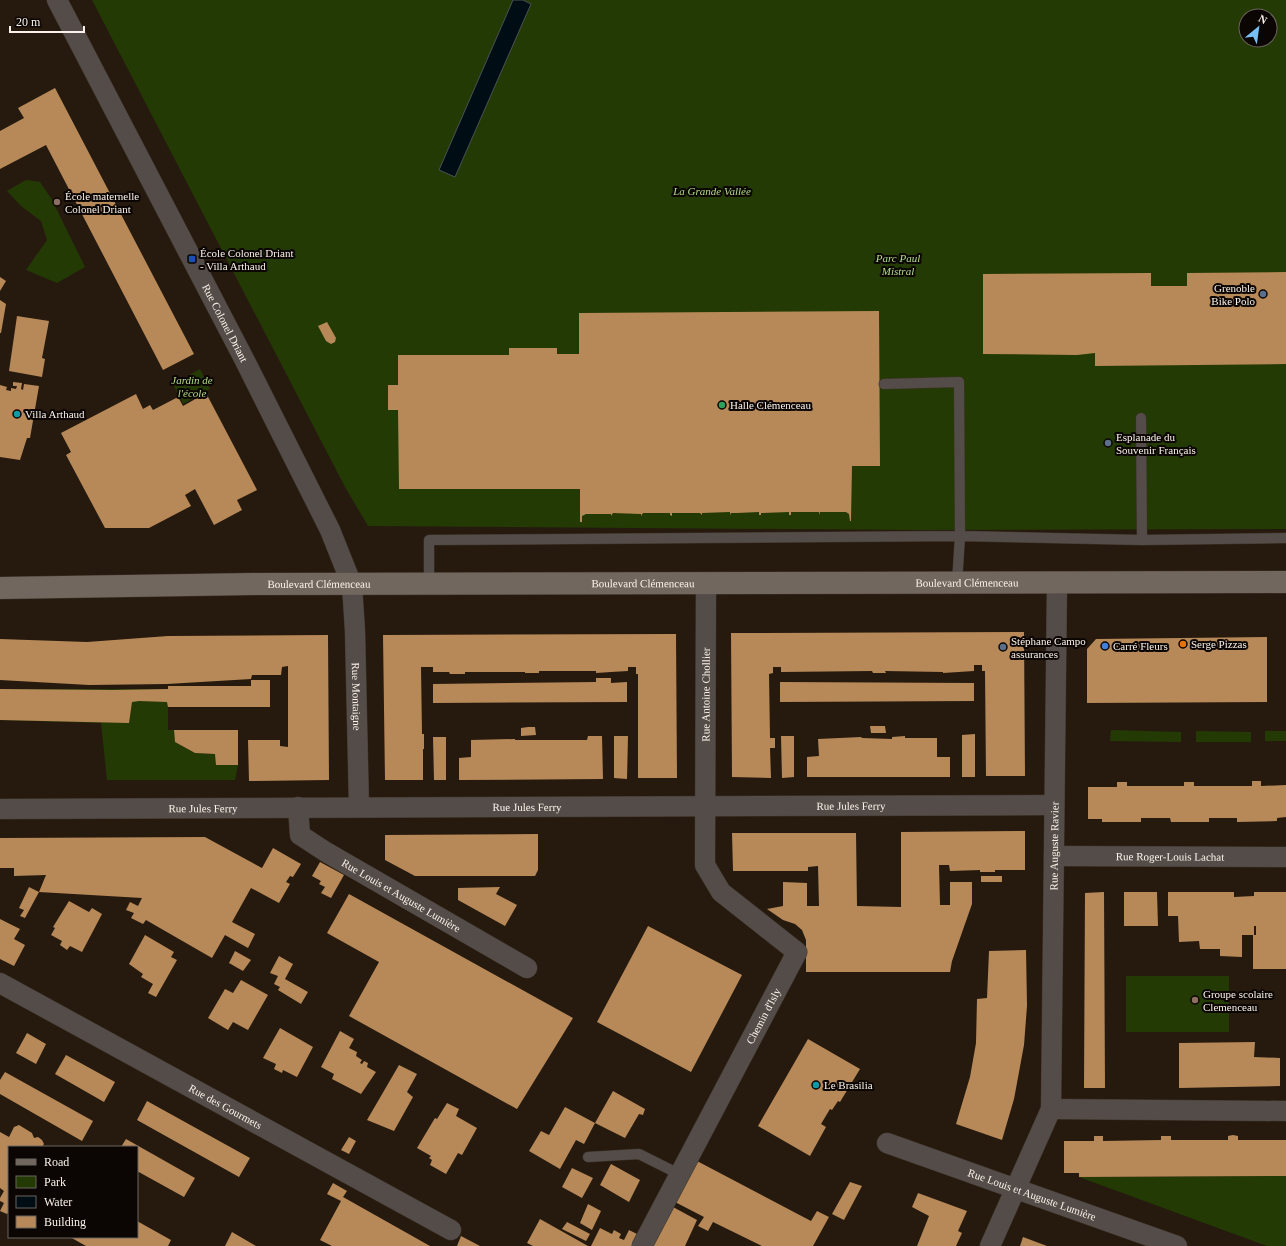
<svg xmlns="http://www.w3.org/2000/svg" width="1286" height="1246" viewBox="0 0 1286 1246" font-family="'Times New Roman',serif">
<style>
.green{fill:#243a04;fill-rule:evenodd}
.water{fill:#000d15;stroke:#4b5255}
.building{fill:#b88958}
.lines{fill:none;stroke-linecap:round;stroke-linejoin:round}
.lane-casing{stroke:#3f3429;stroke-width:11}
.street-casing{stroke:#3f3429;stroke-width:21}
.secondary-casing{stroke:#3f3429;stroke-width:23}
.lane{stroke:#534c48;stroke-width:10}
.street{stroke:#534c48;stroke-width:20}
.secondary{stroke:#72675f;stroke-width:22}
.education-dot{fill:#8d6e63;stroke:#0b0603;stroke-width:1.5}
.transit-dot{fill:#1a4fb4;stroke:#0b0603;stroke-width:1.5}
.service-dot{fill:#5c6f8a;stroke:#0b0603;stroke-width:1.5}
.leisure-dot{fill:#2e9e5b;stroke:#0b0603;stroke-width:1.5}
.culture-dot{fill:#0f9aa8;stroke:#0b0603;stroke-width:1.5}
.food-dot{fill:#e8710a;stroke:#0b0603;stroke-width:1.5}
.shop-dot{fill:#3f7fe0;stroke:#0b0603;stroke-width:1.5}
.labels{text-anchor:middle;stroke-width:4;stroke-linejoin:round;paint-order:stroke}
.park-label{font-size:11px;font-style:italic;fill:#b3dc8a;stroke:#0b0603}
.poi-label{font-size:11px;fill:#faf2ea;stroke:#0b0603;text-anchor:start}
.street-label{font-size:11px;fill:#faf2ea;stroke:#0b0603}
</style>
<rect width="100%" height="100%" fill="#261a0f"/>
<path class="green" d="M92,0H1286V529L918,530L368,526L345,487ZM1246,16H1270V40H1246Z
M26,180L40,182L51,198L85,267L57,283L26,270L47,240L41,221L21,206L7,191Z
M200,369L210,389L183,404L173,384Z
M0,689H168V730H174L175,742L195,753L216,754V765H238L235,780H107L101,723L0,720Z
M1111,730L1181,732V742L1110,741Z
M1196,731L1251,732V742H1196Z
M1265,731H1286V741H1265Z
M1126,976H1229V1032H1126Z
M1286,1176V1246H1267L1079,1177Z"/>
<path class="water" d="M513,0H523L531,4L455,177L439,170Z"/>
<path class="building" d="M55,88L194,354L163,370L46,145L0,169V131L24,118L18,108Z
M1286,272V364L1095,366V353L1077,355L983,354V274L1151,273V286H1187V273Z
M0,277L6,281L0,291Z
M0,300L6,304L1,333H0Z
M879,311L880,466H852L851,521H850L849,514L846,512H820L819,515V512H791V515H789V512L761,513V515H759V512L737,513H731L730,515V512L702,513V515L700,513H672V516L670,515V513H643L641,516V514L613,513L611,516V514H586L582,516V522H580V489H399L398,410H388V385H398V355H509V348H557V354H579V313Z
M17,316L49,321L42,358L45,359L42,377L9,371Z
M327,322L336,338L335,342L331,344L326,341L318,326Z
M13,382L22,383L21,389L23,390L24,384L39,386L30,438H27L20,460L0,457V385L7,387L6,390L11,391V388L16,389L17,386H13Z
M206,393L257,490L237,500L242,510L214,525L195,489L185,495L191,506L149,528H105L66,455L71,452L61,433L136,394L143,409L150,405L153,410L178,397L183,406Z
M1024,632L1025,776H986L985,671H982V665H974V671L943,673V672L885,671L886,673H873L872,671L781,672V667H773V673L769,674L770,738H775V748H770L771,778L732,777L731,633Z
M676,634L677,778H638V674H636V667H628V671L611,672L596,673V671H539V673H525V672H465V674H450L449,672H433V667H421L422,734H424V749H423V780H385L383,635Z
M328,635L329,780L249,781L248,740H280V746L288,747V666L282,667L281,675H252L251,679L167,684L89,685L0,680V639L87,642L168,636Z
M1267,637V702L1087,703V649L1096,639Z
M596,678H611V683L627,682V702L433,703V684L596,682Z
M251,680H270V707H168L167,702L139,701L132,702L129,723L0,720V689L113,690L168,689V686H251Z
M780,682L974,683V701L780,702Z
M870,726H885L886,733H871Z
M528,727H535L536,735L521,736V728Z
M174,730H238V765H216L215,754L195,753L175,742Z
M975,734V777H962V735Z
M588,736H602L603,779L459,780V758L471,757V740L515,739V740H587Z
M614,736H628L627,779L614,778Z
M781,736H794V777L782,778Z
M905,736V738H937V757H950V777H807V757L819,756L818,739L861,737L862,738L892,739V737Z
M433,737H446V780H434Z
M1252,781H1261V786L1286,785V817L1277,818V821L1237,822V818H1209V822H1171L1170,818H1141V822H1102V819H1088V787H1117V782H1127V786H1184V782H1194V786H1252Z
M1025,831V870H995V872H980V870L950,871L949,865H939L940,905H950V882H972V904L952,961L950,972H806V940L802,930L795,924L783,920L767,909L783,906V882L807,883V906H819L818,866L808,867V871H733L732,833H856L857,906L901,907V832Z
M538,834V870L535,876H415L385,860V835Z
M205,837L262,868L273,848L301,864L293,877L290,876L286,882L290,884L279,903L251,888L232,922L255,934L248,948L225,935L212,958L146,920L143,924L131,918L134,913L126,910L130,902L138,906L142,898L39,892L46,875L14,876V868H0V838Z
M320,862L344,875L331,898L321,893L325,887L319,884L321,881L312,876Z
M981,876H1002V882H981Z
M29,887L39,892L25,918L20,916L24,910L19,908Z
M500,887L496,894L517,905L505,926L458,900V888Z
M1104,892L1105,1088H1084L1085,893Z
M1124,892H1157L1158,926H1124Z
M1168,892H1234V897L1254,896V892H1286V969H1253V935H1256V926H1254V935H1242V957L1220,956V949H1200L1199,941L1179,942L1178,916H1168Z
M349,894L573,1018L517,1109L349,1016L379,962L327,933Z
M69,901L89,912L92,908L102,914L82,952L70,946L67,950L60,945L62,941L51,935L55,928L53,927Z
M0,919L20,929L14,939L25,945L14,966L0,959Z
M648,926L742,975L691,1072L597,1022Z
M145,935L174,952L171,957L177,960L156,997L148,993L153,984L141,977L143,974L129,964Z
M1026,950L1027,1006L1024,1045L1014,1099L1002,1140L956,1124L970,1077L976,1043L977,999L987,998L989,951Z
M235,951L251,960L243,971L229,963Z
M279,956L293,964L285,979L308,992L301,1004L278,990L280,987L274,984L278,976L270,973Z
M241,980L268,995L248,1030L233,1022L228,1030L208,1018L225,989L233,993Z
M280,1028L313,1047L297,1077L283,1070L282,1073L274,1069L276,1064L263,1058Z
M340,1031L354,1039L349,1048L357,1052L356,1056L362,1060L360,1063L362,1064L364,1061L368,1063L367,1067L376,1072L361,1094L332,1079L334,1074L321,1067Z
M27,1033L46,1044L36,1064L16,1053Z
M808,1039L860,1069L840,1102L838,1101L832,1110L830,1109L821,1124L826,1127L810,1156L758,1126Z
M1255,1042L1254,1057L1280,1058V1086L1179,1088V1043Z
M66,1055L115,1082L104,1102L55,1074Z
M399,1065L417,1074L407,1092L413,1097L394,1131L367,1120Z
M5,1072L93,1121L82,1141L0,1094V1080Z
M613,1091L645,1109L643,1115L639,1114L625,1138L595,1123Z
M147,1101L250,1158L239,1177L137,1120Z
M447,1103L459,1109L456,1116L477,1128L462,1155L458,1153L446,1174L430,1165L432,1160L429,1158L431,1156L417,1148L435,1118L437,1119Z
M565,1107L595,1123L584,1144L576,1140L560,1169L529,1151L541,1131L549,1135Z
M19,1125L32,1133L34,1138L38,1137L42,1140L44,1144L42,1147H9V1211L7,1214L0,1211L4,1203L0,1201V1198L4,1191L0,1188V1132L9,1137L14,1127Z
M1233,1135L1238,1136V1140H1286V1176L1079,1177V1173H1064V1141H1094V1136H1103V1141L1161,1140V1136H1171V1140H1228V1136Z
M349,1137L356,1141L349,1154L341,1150Z
M126,1139L195,1178L184,1197L137,1171V1147H121Z
M697,1161L811,1221L817,1211L829,1217L813,1246H762L713,1222L708,1231L698,1226L704,1217L675,1202Z
M611,1164L640,1180L629,1202L600,1185Z
M572,1168L593,1178L582,1198L562,1187Z
M850,1182L862,1186L844,1220L832,1214Z
M333,1183L347,1191L343,1197L430,1246H332L320,1240L341,1201L327,1194Z
M918,1193L967,1211L958,1231L962,1233L956,1246H917L929,1216L912,1207Z
M588,1204L601,1211L592,1230L580,1223Z
M673,1207L697,1220L685,1246H651Z
M540,1219L588,1246H533L527,1243Z
M137,1221L171,1240L168,1246H86L70,1237H137Z
M567,1222L590,1234L586,1241L562,1229Z
M600,1228L612,1234L614,1230L621,1234L619,1238L624,1240L629,1230L639,1235L632,1246H591Z
M232,1232L256,1246H225Z
M461,1236L480,1246H457Z
M1023,1237L1047,1246H1020Z"/>
<g class="lines">
<defs>
<path id="lane" d="M884,384L959,382L960,536L957,583
M1141,418L1142,540
M429,585V540L960,536L1142,540L1286,538
M588,1157L639,1154L679,1174"/>
<g id="street">
<path id="s1" d="M57,0L243,357L330,530L352,585L355,631L359,807"/>
<path id="s2" d="M298,807L300,835L326,852L527,968"/>
<path id="s3" d="M0,809L1054,805"/>
<path id="s4" d="M1054,856L1286,857"/>
<path id="s5" d="M0,983L451,1230"/>
<path d="M1051,1109L1286,1111"/>
<path id="s6" d="M887,1143L1177,1246"/>
<path id="s7" d="M642,1246L797,952L721,892L705,865L706,584"/>
<path id="s8" d="M990,1246L1051,1109L1057,583"/>
</g>
<g id="secondary">
<path id="s9" d="M0,588L253,584L1286,582"/>
</g>
</defs>
<use href="#lane" class="lane-casing"/>
<use href="#street" class="street-casing"/>
<use href="#secondary" class="secondary-casing"/>
<use href="#lane" class="lane"/>
<use href="#street" class="street"/>
<use href="#secondary" class="secondary"/>
</g>
<g class="education-dot">
<circle cx="57" cy="202" r="4"/>
<circle cx="1195" cy="1000" r="4"/>
</g>
<rect class="transit-dot" x="188" y="255" width="8" height="8" rx="2"/>
<g class="service-dot">
<circle cx="1263" cy="294" r="4"/>
<circle cx="1108" cy="443" r="4"/>
<circle cx="1003" cy="647" r="4"/>
</g>
<circle class="leisure-dot" cx="722" cy="405" r="4"/>
<g class="culture-dot">
<circle cx="17" cy="414" r="4"/>
<circle cx="816" cy="1085" r="4"/>
</g>
<circle class="food-dot" cx="1183" cy="644" r="4"/>
<circle class="shop-dot" cx="1105" cy="646" r="4"/>
<g class="labels">
<g class="park-label">
<text x="712" y="195">La Grande Vallée</text>
<text x="898" y="262">Parc Paul<tspan x="898" dy="13">Mistral</tspan></text>
<text x="192" y="384">Jardin de<tspan x="192" dy="13">l'école</tspan></text>
</g>
<g class="poi-label">
<text x="65" y="200">École maternelle<tspan x="65" dy="13">Colonel Driant</tspan></text>
<text x="200" y="257">École Colonel Driant<tspan x="200" dy="13">- Villa Arthaud</tspan></text>
<text x="1255" y="292" text-anchor="end">Grenoble<tspan x="1255" dy="13">Bike Polo</tspan></text>
<text x="730" y="409">Halle Clémenceau</text>
<text x="25" y="418">Villa Arthaud</text>
<text x="1116" y="441">Esplanade du<tspan x="1116" dy="13">Souvenir Français</tspan></text>
<text x="1011" y="645">Stéphane Campo<tspan x="1011" dy="13">assurances</tspan></text>
<text x="1191" y="648">Serge Pizzas</text>
<text x="1113" y="650">Carré Fleurs</text>
<text x="1203" y="998">Groupe scolaire<tspan x="1203" dy="13">Clemenceau</tspan></text>
<text x="824" y="1089">Le Brasilia</text>
</g>
<g class="street-label">
<text dy="4" stroke="none"><textPath href="#s1" startOffset="364">Rue Colonel Driant</textPath></text>
<text dy="4" stroke="none"><textPath href="#s9" startOffset="967">Boulevard Clémenceau</textPath></text>
<text dy="4" stroke="none"><textPath href="#s9" startOffset="643">Boulevard Clémenceau</textPath></text>
<text dy="4" stroke="none"><textPath href="#s9" startOffset="319">Boulevard Clémenceau</textPath></text>
<text dy="4" stroke="none"><textPath href="#s7" startOffset="631">Rue Antoine Chollier</textPath></text>
<text dy="4" stroke="none"><textPath href="#s1" startOffset="767">Rue Montaigne</textPath></text>
<text dy="4" stroke="none"><textPath href="#s3" startOffset="851">Rue Jules Ferry</textPath></text>
<text dy="4" stroke="none"><textPath href="#s3" startOffset="527">Rue Jules Ferry</textPath></text>
<text dy="4" stroke="none"><textPath href="#s3" startOffset="203">Rue Jules Ferry</textPath></text>
<text dy="4" stroke="none"><textPath href="#s8" startOffset="413">Rue Auguste Ravier</textPath></text>
<text dy="4" stroke="none"><textPath href="#s4" startOffset="116">Rue Roger-Louis Lachat</textPath></text>
<text dy="4" stroke="none"><textPath href="#s2" startOffset="146">Rue Louis et Auguste Lumière</textPath></text>
<text dy="4" stroke="none"><textPath href="#s7" startOffset="260">Chemin d'Isly</textPath></text>
<text dy="4" stroke="none"><textPath href="#s5" startOffset="257">Rue des Gourmets</textPath></text>
<text dy="4" stroke="none"><textPath href="#s6" startOffset="154">Rue Louis et Auguste Lumière</textPath></text>
</g>
</g>
<rect x="8" y="1146" width="130" height="92" fill="#0b0603" stroke="#6b645f"/>
<rect x="16" y="1159" width="20" height="6" fill="#72675f" stroke="#6b645f"/>
<text x="44" y="1166" font-size="12" fill="#faf2ea">Road</text>
<rect x="16" y="1176" width="20" height="12" fill="#243a04" stroke="#6b645f"/>
<text x="44" y="1186" font-size="12" fill="#faf2ea">Park</text>
<rect x="16" y="1196" width="20" height="12" fill="#000d15" stroke="#6b645f"/>
<text x="44" y="1206" font-size="12" fill="#faf2ea">Water</text>
<rect x="16" y="1216" width="20" height="12" fill="#b88958" stroke="#6b645f"/>
<text x="44" y="1226" font-size="12" fill="#faf2ea">Building</text>
<g transform="translate(1258 28) rotate(29)"><circle r="19" fill="#0b0603" stroke="#6b645f"/>
<path d="M0-3L7 15L0 10L-7 15Z" fill="#76c0f7"/>
<text y="-6" font-size="11" font-weight="bold" text-anchor="middle" fill="#faf2ea">N</text>
</g>
<path d="M10 26v6h74v-6" fill="none" stroke="#faf2ea" stroke-width="2"/>
<text x="16" y="26" font-size="12" fill="#faf2ea" stroke="#0b0603" stroke-width="3" paint-order="stroke">20 m</text>
</svg>
